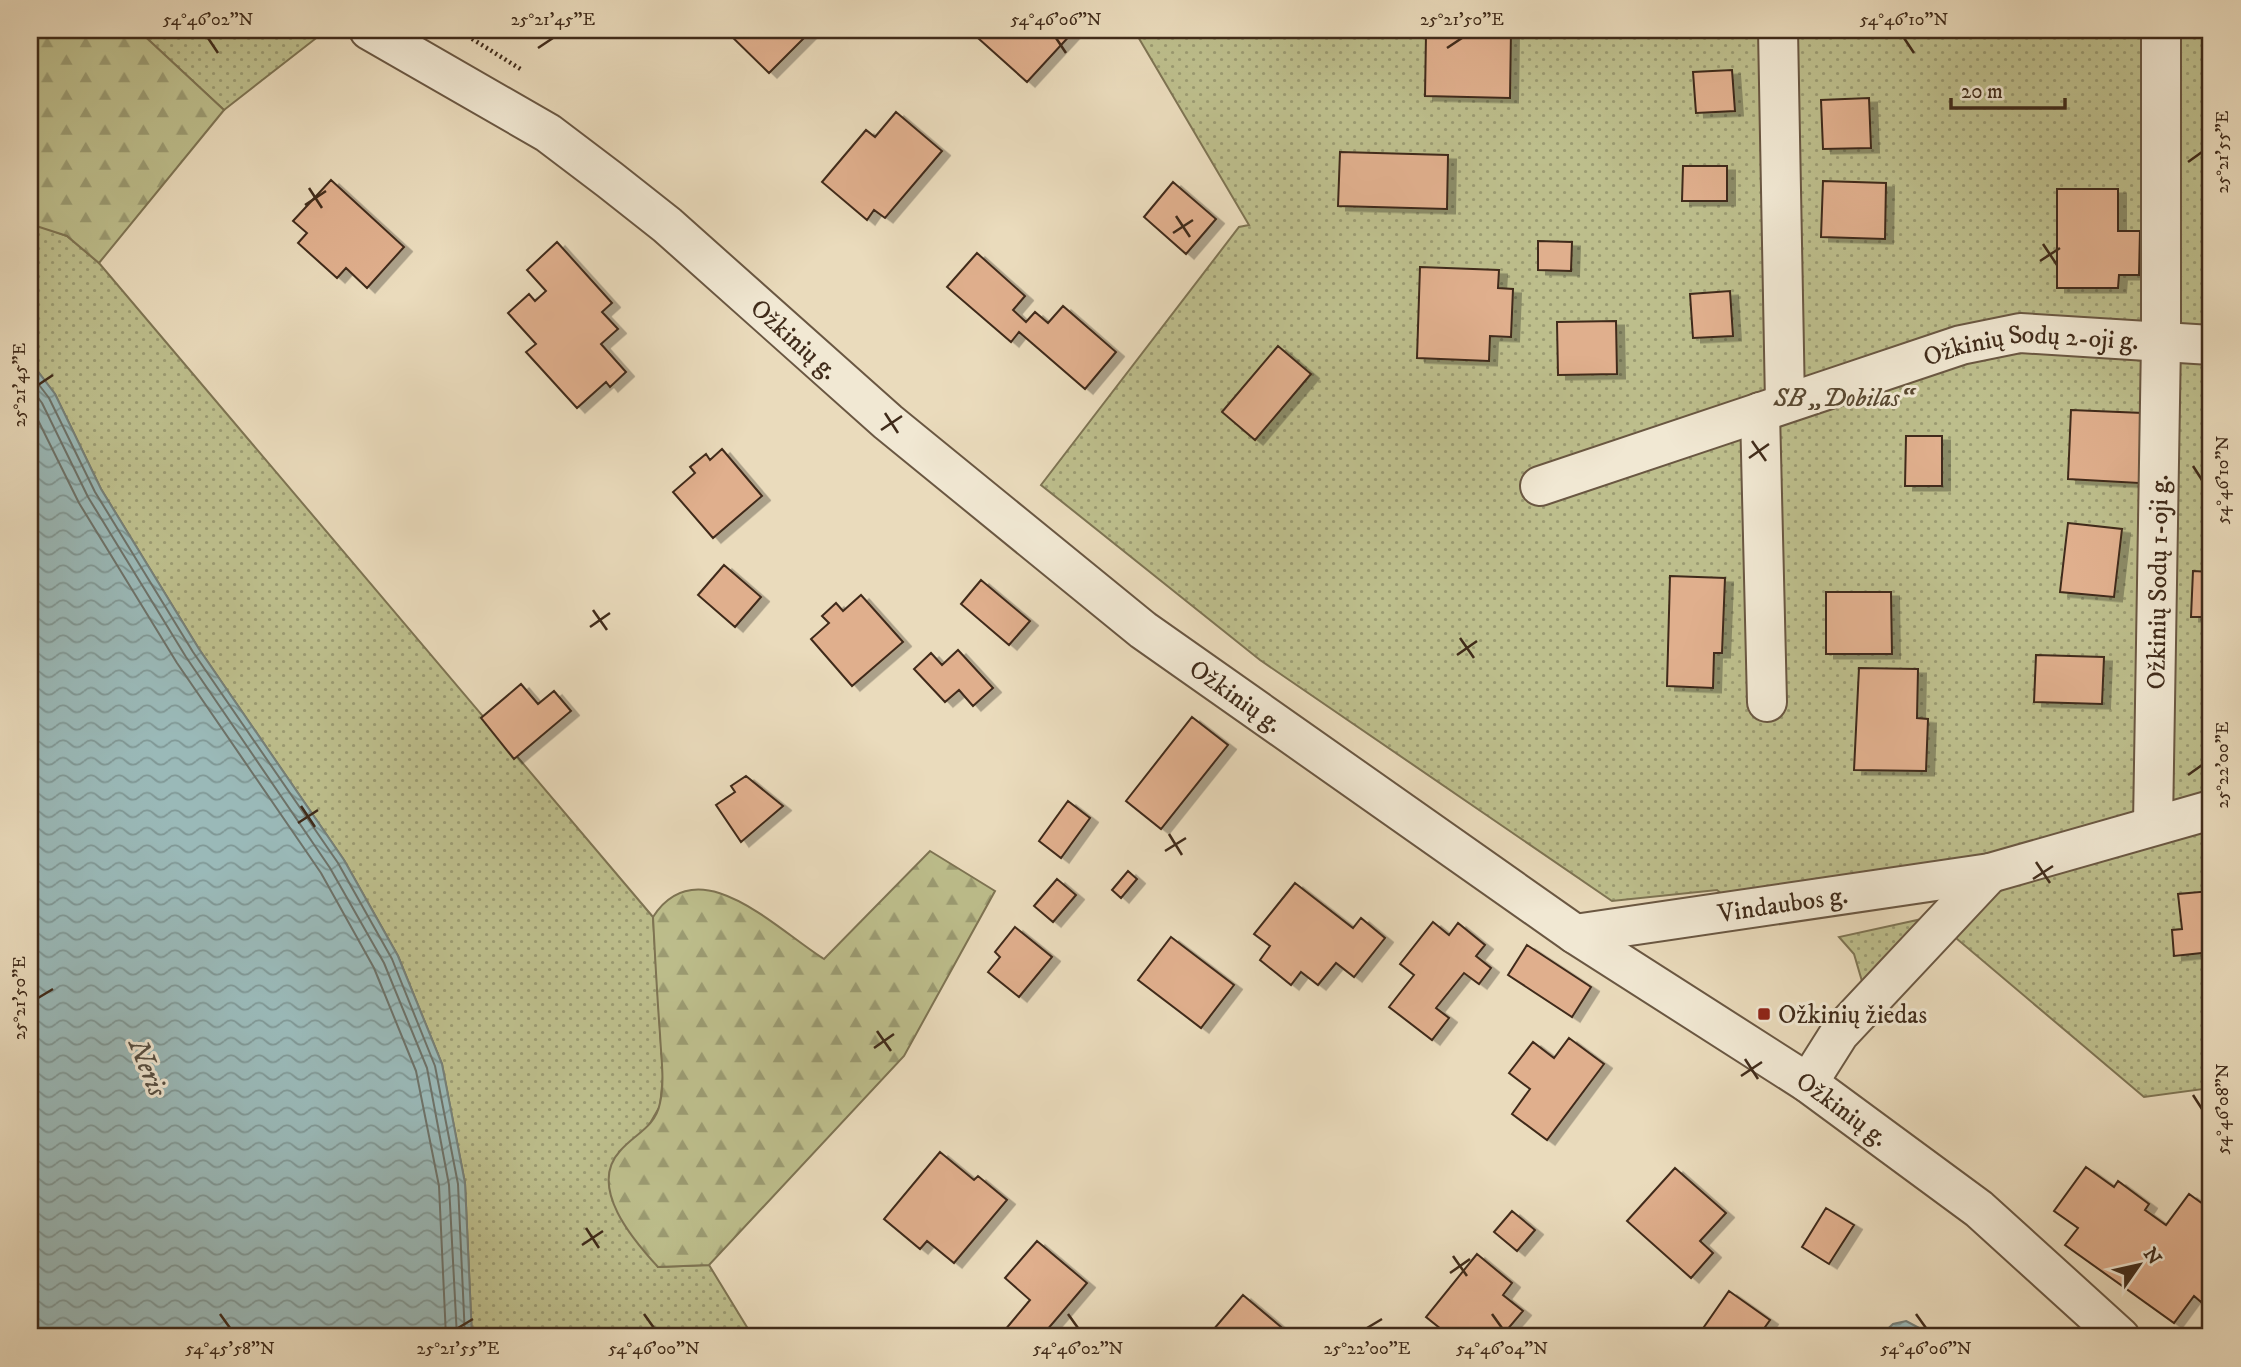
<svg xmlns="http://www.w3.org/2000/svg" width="2241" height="1367" viewBox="0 0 2241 1367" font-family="'IM FELL DW Pica',serif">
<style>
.grass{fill:url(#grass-dots);stroke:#7e7453;stroke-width:2}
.forest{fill:url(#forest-firs);stroke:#7e7453;stroke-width:2}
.water{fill:url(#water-waves);stroke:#768079;stroke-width:2}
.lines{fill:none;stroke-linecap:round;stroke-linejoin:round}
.shore{stroke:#6d7269;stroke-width:2}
.building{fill:#e0af8d;stroke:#402b1a;stroke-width:2;filter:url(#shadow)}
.street-casing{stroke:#6a5742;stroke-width:42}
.path{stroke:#402b1a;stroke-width:4.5;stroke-dasharray:2 3.5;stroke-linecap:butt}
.street{stroke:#f1e8d3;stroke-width:38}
.ticks{fill:none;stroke:#402b1a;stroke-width:2.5}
.poi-dot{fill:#8f2418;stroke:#f1e8d3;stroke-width:2.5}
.labels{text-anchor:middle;stroke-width:6;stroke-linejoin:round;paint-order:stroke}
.street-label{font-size:26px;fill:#402b1a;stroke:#f1e8d3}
.park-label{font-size:26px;font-style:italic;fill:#594831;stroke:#f1e8d3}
.poi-label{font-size:26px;fill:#402b1a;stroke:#f1e8d3;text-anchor:start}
.water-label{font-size:28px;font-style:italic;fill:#564e42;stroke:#f1e8d3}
.neatline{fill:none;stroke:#402b1a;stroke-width:2.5}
.ticks-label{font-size:18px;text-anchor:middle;fill:#402b1a}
</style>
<defs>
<pattern id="grass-dots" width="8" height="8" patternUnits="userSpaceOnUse" patternTransform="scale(1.75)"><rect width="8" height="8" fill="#bdbe8c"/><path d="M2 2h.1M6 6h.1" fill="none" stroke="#9b9b72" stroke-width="1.8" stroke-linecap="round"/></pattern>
<pattern id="forest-firs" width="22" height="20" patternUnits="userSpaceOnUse" patternTransform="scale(1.75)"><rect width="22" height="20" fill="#bdbe8c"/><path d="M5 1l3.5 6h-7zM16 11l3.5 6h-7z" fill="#9b9b72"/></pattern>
<pattern id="water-waves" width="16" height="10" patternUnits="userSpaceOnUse" patternTransform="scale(1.75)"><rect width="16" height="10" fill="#9ab9b8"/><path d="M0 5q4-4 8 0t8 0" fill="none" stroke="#7f9795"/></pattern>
<filter id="shadow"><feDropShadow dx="8" dy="4.5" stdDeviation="0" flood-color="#0004"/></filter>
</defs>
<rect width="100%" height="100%" fill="#eadbbc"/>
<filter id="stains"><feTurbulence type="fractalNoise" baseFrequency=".00286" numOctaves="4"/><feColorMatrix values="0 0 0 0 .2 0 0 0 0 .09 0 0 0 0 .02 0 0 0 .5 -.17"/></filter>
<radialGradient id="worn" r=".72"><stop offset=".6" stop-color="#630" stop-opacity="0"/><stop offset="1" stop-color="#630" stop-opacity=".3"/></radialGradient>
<path class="grass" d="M138,30H320L324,32L224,110Z
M1134,30H2211V1088L2144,1097L1950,933L2000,887L1729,900L1717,890L1612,901L1260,660L1041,485L1239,227L1249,225Z
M32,223L67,236L99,263L653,917L663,1076L660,1106L645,1132L619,1152L658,1267L709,1265L753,1337H472L465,1183L442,1064L398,956L344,860L199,649L101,489L55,394L30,361Z
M1931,917L1864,988L1854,954L1839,937Z"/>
<path class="forest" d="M30,30H138L224,110L99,263L67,236L30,224Z
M930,851L995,891L904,1056L709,1265L658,1267C634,1241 587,1187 620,1151C634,1134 655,1128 660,1103C665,1081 661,1057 660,1034C657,995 655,956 653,917C698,847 776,929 824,959Z"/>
<path class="water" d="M30,361L55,394L101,489L199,649L344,860L398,956L442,1064L465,1183L472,1337H30Z
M1906,1321L1923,1330L1925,1337H1879L1893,1324Z"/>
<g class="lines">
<path class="shore" d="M30,373L49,398L95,492L193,652L338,863L392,959L435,1066L458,1184L465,1337
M30,387L42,403L88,497L186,657L330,868L384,963L427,1068L449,1185L457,1337
M30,404L79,503L177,663L321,873L374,968L416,1071L439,1186L446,1337"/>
</g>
<path class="building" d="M725,30H812L769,73Z
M969,30H1072L1074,31L1027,82Z
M1472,30H1511L1510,98L1425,96L1426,35L1472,36Z
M1732,70L1735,111L1696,113L1693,72Z
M1869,98L1871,148L1823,149L1821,100Z
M896,112L942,151L885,218L874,210L867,220L822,182L866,130L875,137Z
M1340,152L1448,155L1447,209L1338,206Z
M1683,166H1727V201H1682Z
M331,180L404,247L367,288L346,268L337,278L298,243L307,233L293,221Z
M1823,181L1886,183L1885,239L1821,237Z
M1173,182L1216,219L1186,254L1144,217Z
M2057,189H2118V231H2140L2139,275H2119L2118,288H2057Z
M1538,241L1572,242L1571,271L1538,270Z
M557,242L612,303L602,312L618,329L601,344L626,372L610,387L606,382L577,408L526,352L536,344L508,313L529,294L535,301L546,291L527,270Z
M977,253L1025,296L1013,310L1026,322L1035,312L1048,323L1063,306L1116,352L1085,389L1019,332L1011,342L947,287Z
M1420,267L1499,270L1498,288L1513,289L1511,337L1490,336L1489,361L1417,358Z
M1730,291L1733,336L1693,338L1690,294Z
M1616,321L1617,374L1558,375L1557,322Z
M1278,346L1311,374L1255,440L1222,412Z
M2071,410L2143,413L2139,483L2068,479Z
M1906,436H1942V486H1905Z
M722,449L762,496L713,538L673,492L695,473L690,467L706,454L710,460Z
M2068,523L2122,529L2114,597L2060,592Z
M724,565L761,597L735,627L698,595Z
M2193,571L2211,572V617H2191Z
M1670,576L1725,578L1722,653H1714L1713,688L1667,686Z
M981,580L1030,621L1009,645L961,604Z
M1826,592H1891L1892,654H1826Z
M861,595L903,642L852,686L811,639L829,623L822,616L836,603L843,611Z
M958,650L993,688L973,706L959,690L945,702L914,669L931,653L942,665Z
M2036,655L2104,657L2102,704L2034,702Z
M1859,668L1918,669L1917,718L1928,719L1926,771L1854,770Z
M521,684L538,704L554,691L571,711L514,759L481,718Z
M1192,717L1228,745L1161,829L1126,801Z
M746,776L783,806L741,842L716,805L735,792L731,786Z
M1068,801L1090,818L1061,858L1039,841Z
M1128,871L1137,879L1121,898L1112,890Z
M1057,879L1076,895L1053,922L1034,906Z
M1295,883L1353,928L1361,918L1385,938L1354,977L1336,963L1318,985L1301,972L1291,985L1260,960L1270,946L1254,934Z
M2211,891V952L2174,956L2172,930L2182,929L2178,894Z
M1433,922L1449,935L1458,923L1485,945L1476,956L1491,968L1479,984L1464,973L1436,1008L1449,1018L1432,1040L1389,1007L1414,975L1400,964Z
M1015,927L1052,957L1019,997L988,972L1000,957L995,952Z
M1171,937L1234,985L1201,1028L1138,980Z
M1527,945L1591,987L1572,1017L1508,975Z
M1569,1038L1604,1064L1547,1140L1512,1114L1530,1089L1509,1073L1533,1042L1554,1058Z
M940,1152L974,1180L978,1176L1007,1200L954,1263L927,1241L920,1249L884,1219Z
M2086,1167L2114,1187L2118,1181L2149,1204L2145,1210L2166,1225L2189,1194L2207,1207L2211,1202V1288L2201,1302L2194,1296L2174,1323L2065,1245L2078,1228L2054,1211Z
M1675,1168L1726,1213L1700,1241L1713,1253L1691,1278L1627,1221Z
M1826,1208L1854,1225L1829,1264L1802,1247Z
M1512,1211L1535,1230L1517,1251L1494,1232Z
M1037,1241L1087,1283L1041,1337H999L1030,1300L1005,1278Z
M1477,1254L1512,1283L1503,1295L1523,1311L1501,1337H1451L1426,1317Z
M1729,1291L1770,1320L1758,1337H1697Z
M1243,1295L1293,1337H1207Z"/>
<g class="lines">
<defs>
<g id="street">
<path id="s1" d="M369,30L548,133L610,180L667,225L888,422L1143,630L1575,934L1808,1083L1979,1209L2120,1337"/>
<path d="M1778,30L1785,403"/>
<path d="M1760,412L1767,702"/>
<path id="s2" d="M1540,486L1961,345L2020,333L2211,345"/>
<path id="s3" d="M2153,824L2161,342V30"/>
<path id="s4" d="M1575,934L1990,873L2211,810"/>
<path d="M1808,1083L1839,1034L1990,873"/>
</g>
</defs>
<use href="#street" class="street-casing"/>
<path class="path" d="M458,30L522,70"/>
<use href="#street" class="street"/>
</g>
<path class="ticks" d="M208,38L218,53M1056,38L1066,53M1904,38L1914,53M538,48L553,38M1447,48L1462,38M2188,162L2202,152M309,188L322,208M305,205L326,191M1176,216L1190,237M1173,233L1193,220M2043,244L2057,265M2040,261L2060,248M38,385L53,375M885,413L898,433M881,430L902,416M1752,441L1766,461M1749,458L1769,444M2193,466L2202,480M593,610L607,630M590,627L610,613M1460,638L1474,658M1457,655L1477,641M2188,775L2202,765M301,806L315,827M298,823L318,810M1169,834L1182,855M1165,851L1186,838M2036,862L2050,883M2033,879L2053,866M38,998L53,989M877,1031L891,1051M874,1048L894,1034M1745,1059L1758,1079M1741,1076L1762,1062M2193,1095L2202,1109M586,1228L599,1248M582,1245L603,1231M1453,1256L1467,1276M1450,1273L1470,1259M220,1314L230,1328M644,1314L654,1328M1068,1314L1078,1328M1492,1314L1502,1328M1916,1314L1926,1328M458,1328L473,1319M1367,1328L1382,1319"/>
<rect class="poi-dot" x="1757" y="1007" width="14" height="14" rx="3.5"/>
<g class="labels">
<g class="street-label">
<text dy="9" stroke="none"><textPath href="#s1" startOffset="528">Ožkinių g.</textPath></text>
<text dy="9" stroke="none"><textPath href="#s2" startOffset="514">Ožkinių Sodų 2-oji g.</textPath></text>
<text dy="9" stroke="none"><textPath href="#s3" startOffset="242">Ožkinių Sodų 1-oji g.</textPath></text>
<text dy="9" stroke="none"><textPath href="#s1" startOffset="1096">Ožkinių g.</textPath></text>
<text dy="9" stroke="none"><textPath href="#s4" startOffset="210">Vindaubos g.</textPath></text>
<text dy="9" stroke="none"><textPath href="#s1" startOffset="1830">Ožkinių g.</textPath></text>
</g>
<g class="park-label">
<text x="1843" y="406">SB „Dobilas“</text>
</g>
<g class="poi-label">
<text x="1778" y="1023">Ožkinių žiedas</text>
</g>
<g class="water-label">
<text transform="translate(149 1067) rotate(68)" y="10">Neris</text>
</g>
</g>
<rect width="2241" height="1367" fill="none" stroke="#eadbbc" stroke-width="77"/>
<g transform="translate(2139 1265) rotate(56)" stroke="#f1e8d3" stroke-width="5" paint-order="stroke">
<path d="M0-5L12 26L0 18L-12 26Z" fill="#402b1a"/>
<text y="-10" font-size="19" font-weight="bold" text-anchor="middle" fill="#402b1a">N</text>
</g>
<path d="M1951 98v10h114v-10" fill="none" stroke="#402b1a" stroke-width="3.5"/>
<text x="1961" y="98" font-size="21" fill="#402b1a" stroke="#f1e8d3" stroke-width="5" paint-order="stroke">20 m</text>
<rect x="38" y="38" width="2164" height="1290" class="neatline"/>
<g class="ticks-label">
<text x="208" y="25">54°46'02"N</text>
<text x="553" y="25">25°21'45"E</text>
<text x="1056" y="25">54°46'06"N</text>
<text x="1462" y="25">25°21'50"E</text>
<text x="1904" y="25">54°46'10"N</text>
<text transform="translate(2222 152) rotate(-90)" y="6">25°21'55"E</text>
<text transform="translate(19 385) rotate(-90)" y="6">25°21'45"E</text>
<text transform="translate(2222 480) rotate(-90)" y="6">54°46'10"N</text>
<text transform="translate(2222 765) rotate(-90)" y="6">25°22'00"E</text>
<text transform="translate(19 998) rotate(-90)" y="6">25°21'50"E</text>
<text transform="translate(2222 1109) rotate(-90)" y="6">54°46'08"N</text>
<text x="230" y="1354">54°45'58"N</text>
<text x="458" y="1354">25°21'55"E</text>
<text x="654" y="1354">54°46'00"N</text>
<text x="1078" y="1354">54°46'02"N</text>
<text x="1367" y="1354">25°22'00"E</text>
<text x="1502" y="1354">54°46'04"N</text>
<text x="1926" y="1354">54°46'06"N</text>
</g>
<rect width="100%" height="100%" filter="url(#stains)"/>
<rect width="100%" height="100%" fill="url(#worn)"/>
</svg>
